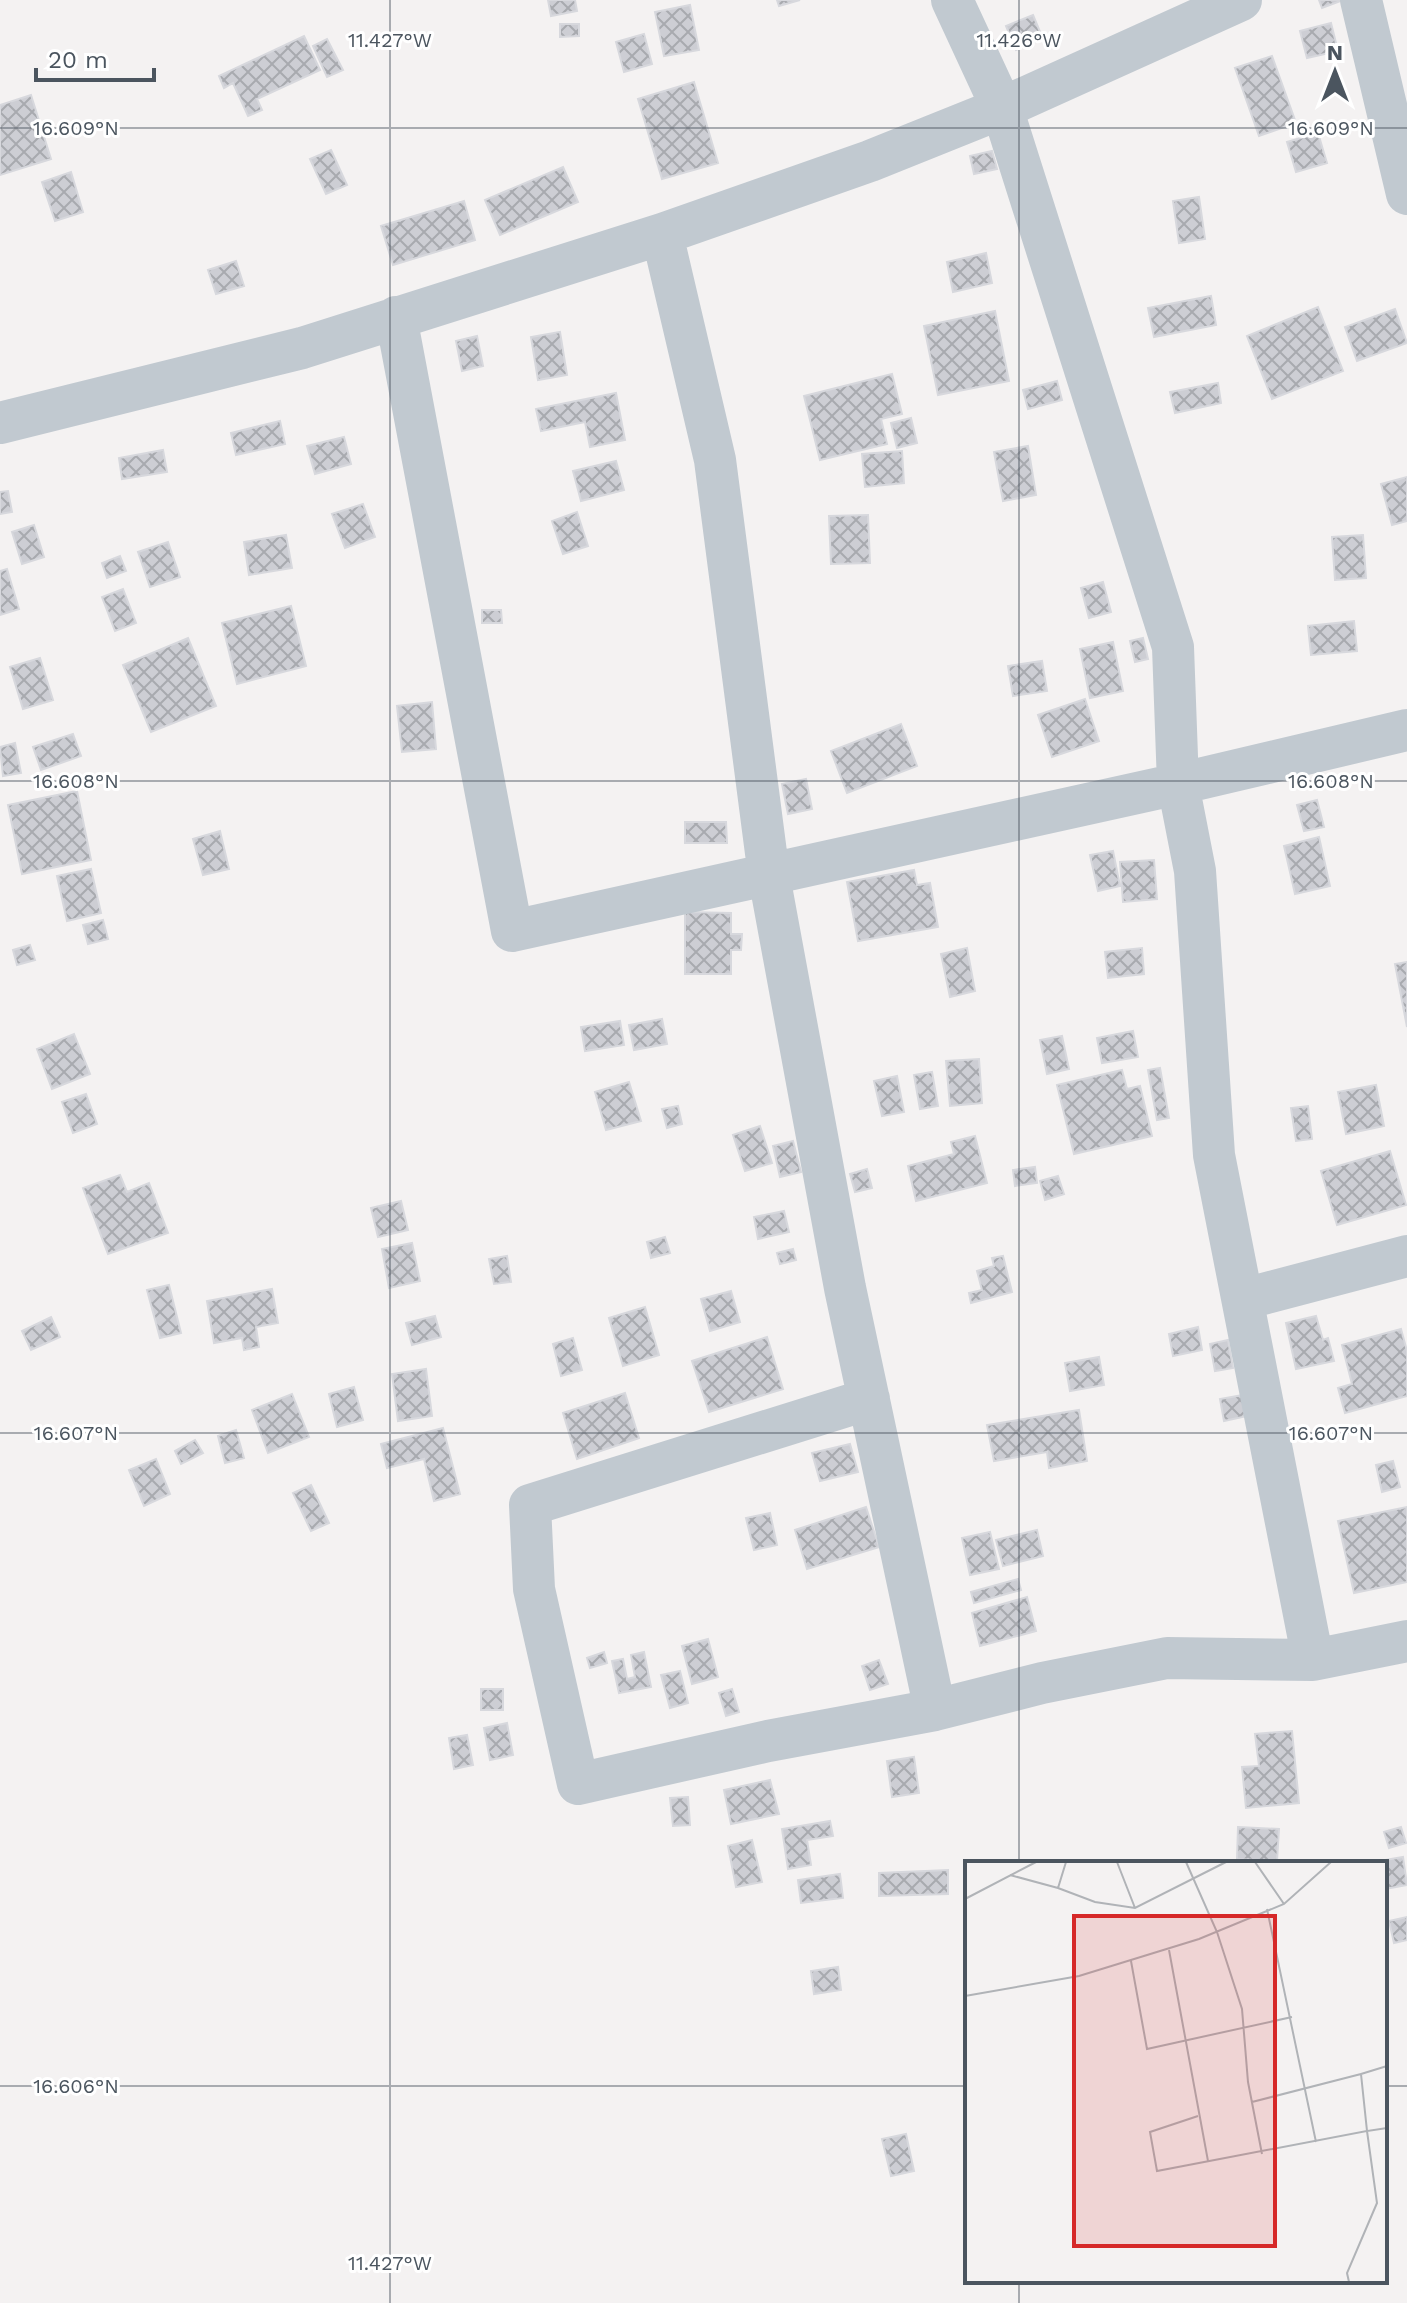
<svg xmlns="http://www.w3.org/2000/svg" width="1407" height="2303" viewBox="0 0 1407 2303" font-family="'Work Sans',sans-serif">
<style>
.building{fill:url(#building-cross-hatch);stroke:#d7d8dd;stroke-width:2}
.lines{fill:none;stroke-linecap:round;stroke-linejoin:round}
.street{stroke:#c1c9d0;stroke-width:42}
.ticks{fill:none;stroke:#4b555f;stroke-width:2;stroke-opacity:0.45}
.inset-road{fill:none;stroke:#b0b3b7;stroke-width:2}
.view{fill:#d62828;fill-opacity:0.15;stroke:#d62828;stroke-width:4}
.inset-edge{fill:none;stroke:#4b555f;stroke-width:4}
.ticks-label{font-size:20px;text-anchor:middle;fill:#4b555f;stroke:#fff;stroke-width:6;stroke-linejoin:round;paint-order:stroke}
</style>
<defs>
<pattern id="building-cross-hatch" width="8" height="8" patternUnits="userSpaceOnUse" patternTransform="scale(2)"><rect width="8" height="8" fill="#cdced4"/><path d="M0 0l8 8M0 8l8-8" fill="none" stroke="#a8aaaf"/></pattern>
</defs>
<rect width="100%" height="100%" fill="#f4f2f2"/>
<path class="building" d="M548,0H575L577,11L551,16Z
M777,0H800L779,6Z
M1319,0H1343L1322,8Z
M690,5L699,50L664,56L655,12Z
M1033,15L1043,39L1016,50L1006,26Z
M1331,23L1338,51L1307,58L1300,31Z
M560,24H579V36L560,37Z
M644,34L652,64L624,72L616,42Z
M304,36L320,70L257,99L262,110L248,116L233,83L224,88L219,76Z
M327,39L343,70L327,77L313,46Z
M1272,56L1296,123L1259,136L1235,68Z
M694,82L718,163L662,179L638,99Z
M31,95L51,159L0,175V105Z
M1318,133L1327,163L1296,172L1287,142Z
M331,150L347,185L326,194L310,159Z
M992,151L997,169L974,174L970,156Z
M563,167L578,202L500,235L485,200Z
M71,172L83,212L55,221L42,182Z
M1199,197L1205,239L1179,243L1173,201Z
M464,201L475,240L393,265L381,226Z
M986,253L992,283L953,292L947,262Z
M236,261L244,286L216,294L208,270Z
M1211,296L1216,325L1154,337L1148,308Z
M1318,307L1343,371L1272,399L1247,336Z
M1395,309L1407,343L1357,361L1345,327Z
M995,311L1009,381L938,395L924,326Z
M560,332L567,375L538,380L531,337Z
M477,336L483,366L462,371L456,341Z
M892,374L902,414L881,419L887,444L820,460L804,396Z
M1057,381L1062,400L1028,409L1023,390Z
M1218,383L1221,403L1175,413L1170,392Z
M616,393L625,440L590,447L585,422L541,431L536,409Z
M911,418L917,443L897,448L891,423Z
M280,421L285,444L236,455L231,433Z
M344,437L351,464L315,474L307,446Z
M1028,446L1036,495L1003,501L994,452Z
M163,450L167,472L122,479L119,458Z
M902,451L904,483L865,487L862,454Z
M616,461L624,490L581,501L573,471Z
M1407,477V521L1392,525L1381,484Z
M8,491L12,512L0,514V492Z
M363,504L375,537L345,548L332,514Z
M577,512L588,546L563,554L552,521Z
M868,515L870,563L831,564L829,516Z
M34,525L44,557L22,564L12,532Z
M286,535L292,568L249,575L244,542Z
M1363,535L1366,578L1335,580L1332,537Z
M168,542L180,577L150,587L138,552Z
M120,556L126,571L107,578L102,563Z
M7,569L19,609L0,615V571Z
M1103,582L1111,612L1089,618L1081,588Z
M123,589L136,623L115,631L102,597Z
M291,606L306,666L237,684L222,623Z
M482,610H501L502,623H482Z
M1354,621L1357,651L1311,655L1308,626Z
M188,638L216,706L151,732L123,665Z
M1143,638L1148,659L1135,662L1130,641Z
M1113,642L1123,691L1090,698L1080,649Z
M40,658L53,700L23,709L10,667Z
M1042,661L1047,691L1013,696L1008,666Z
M1085,699L1099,741L1052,757L1038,715Z
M432,702L436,749L402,752L397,706Z
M901,724L917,766L847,793L831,751Z
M73,734L81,756L41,770L33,747Z
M15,743L21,773L3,776L0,747Z
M806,779L812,809L788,814L782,784Z
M77,791L91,860L22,874L8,805Z
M1317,800L1324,827L1304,831L1297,805Z
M685,822H726L727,843H685Z
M220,831L229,869L203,875L193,839Z
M1319,837L1330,886L1295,894L1284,846Z
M1113,851L1120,886L1098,891L1090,855Z
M1154,860L1157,899L1123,902L1120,862Z
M91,869L101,913L67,921L57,876Z
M914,870L917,885L930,883L938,927L858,941L847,882Z
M685,912L731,913V934H742L741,950H731V974H685Z
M103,920L108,939L88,944L83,925Z
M30,945L35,960L17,965L13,950Z
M967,948L975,991L950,997L941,954Z
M1142,948L1144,974L1108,978L1105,952Z
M1407,962V1027L1395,964Z
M662,1019L667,1044L634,1050L629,1025Z
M620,1021L624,1045L585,1051L581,1027Z
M1133,1031L1138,1057L1102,1063L1097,1038Z
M74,1034L90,1074L52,1089L37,1049Z
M1062,1036L1069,1069L1047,1074L1040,1040Z
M979,1059L982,1103L950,1106L946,1061Z
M1160,1068L1169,1118L1157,1120L1148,1070Z
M1122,1070L1127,1089L1140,1086L1152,1136L1074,1154L1057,1085Z
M932,1072L938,1106L920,1109L914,1075Z
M897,1076L904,1112L882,1116L874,1081Z
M629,1082L641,1121L606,1130L595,1092Z
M1376,1085L1384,1126L1346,1134L1338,1092Z
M86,1094L97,1124L73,1133L62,1102Z
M678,1106L682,1124L667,1128L662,1109Z
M1308,1106L1312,1139L1296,1141L1291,1108Z
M760,1126L772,1163L745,1171L733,1135Z
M975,1136L987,1183L916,1201L908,1166L954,1154L951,1142Z
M793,1141L801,1172L780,1177L773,1146Z
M1390,1151L1406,1205L1337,1225L1321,1171Z
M1035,1167L1037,1183L1015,1186L1013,1170Z
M867,1169L872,1188L855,1192L850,1174Z
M120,1175L127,1192L149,1183L168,1233L108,1254L83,1188Z
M1058,1176L1064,1194L1045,1200L1040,1181Z
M401,1201L408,1230L378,1237L371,1208Z
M784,1211L789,1232L758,1239L754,1217Z
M665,1237L670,1253L651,1258L647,1242Z
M412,1243L420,1281L389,1288L382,1249Z
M793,1249L796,1260L780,1264L777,1253Z
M507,1256L511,1282L494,1284L489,1259Z
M1003,1256L1012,1292L971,1303L969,1293L982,1290L977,1271L994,1266L992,1258Z
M169,1285L181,1333L160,1338L147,1290Z
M272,1289L278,1323L256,1327L259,1347L244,1350L242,1338L214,1343L207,1301Z
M731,1291L740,1322L710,1331L701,1299Z
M645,1307L659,1355L623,1366L609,1318Z
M435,1316L441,1337L412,1345L406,1323Z
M1316,1316L1323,1340L1328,1338L1334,1361L1296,1369L1286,1323Z
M51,1317L60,1337L31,1350L22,1331Z
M1198,1327L1202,1350L1173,1356L1169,1334Z
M1401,1329L1407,1351V1396L1345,1413L1338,1388L1352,1384L1342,1345Z
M767,1337L783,1389L709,1412L692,1361Z
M573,1338L582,1370L561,1376L553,1344Z
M1228,1340L1233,1368L1215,1371L1210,1344Z
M1099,1357L1104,1385L1070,1391L1065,1363Z
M426,1369L432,1416L398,1421L392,1374Z
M354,1387L363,1420L337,1427L329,1394Z
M625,1393L639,1438L577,1459L563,1413Z
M292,1394L309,1437L268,1453L252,1410Z
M1243,1395L1247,1416L1224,1421L1220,1399Z
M1079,1410L1087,1461L1049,1468L1047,1452L994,1461L987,1425Z
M443,1428L460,1494L434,1501L424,1459L387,1468L381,1444Z
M236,1430L244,1458L225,1463L218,1436Z
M195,1440L203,1453L181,1464L175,1451Z
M850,1444L858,1472L820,1481L812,1453Z
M156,1459L170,1494L144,1506L129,1470Z
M1393,1461L1400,1487L1382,1492L1376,1465Z
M311,1485L329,1523L311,1531L293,1493Z
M866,1507L879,1547L807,1569L795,1530Z
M1407,1507V1582L1354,1593L1338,1521Z
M770,1513L777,1545L754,1550L746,1518Z
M1037,1530L1043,1556L1003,1566L996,1540Z
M990,1532L999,1569L970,1575L962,1538Z
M1018,1579L1021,1590L974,1603L971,1592Z
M1027,1597L1036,1631L980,1646L972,1613Z
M708,1639L718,1677L692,1684L682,1646Z
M604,1652L607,1663L590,1668L587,1658Z
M644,1652L651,1687L619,1693L612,1661L623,1659L627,1679L635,1677L631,1655Z
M879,1660L888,1684L870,1690L862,1666Z
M680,1671L688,1703L670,1708L661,1675Z
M481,1689H503V1710H481Z
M732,1689L739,1712L726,1716L719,1693Z
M507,1723L513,1755L490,1760L484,1728Z
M1292,1731L1299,1803L1246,1808L1242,1767L1259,1766L1255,1734Z
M467,1735L473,1765L454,1769L449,1738Z
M914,1757L919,1793L892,1797L887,1761Z
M770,1780L779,1814L731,1824L724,1790Z
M688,1797L690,1825L673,1826L670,1798Z
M830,1821L833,1836L807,1840L811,1865L788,1869L782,1829Z
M1238,1827L1279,1829L1277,1861L1237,1859Z
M1401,1827L1406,1843L1389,1848L1384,1832Z
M752,1840L762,1882L736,1887L728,1846Z
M1403,1857L1407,1885L1385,1889V1863H1368Z
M948,1870V1894L879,1896V1873Z
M840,1874L843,1898L801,1903L798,1880Z
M1407,1917V1940L1394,1943L1389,1921Z
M838,1967L841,1990L814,1994L811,1971Z
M906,2134L914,2171L891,2176L882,2139Z"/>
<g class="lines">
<path class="street" d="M952,0L1002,108L1173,647L1178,784L1195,871L1214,1155L1313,1660
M1361,0L1407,194
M662,234L715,460L769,876L845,1288L935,1710
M396,317L512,931L1178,784L1407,730
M0,423L302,348L662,234L870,161L1002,108L1241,0
M1244,1299L1407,1256
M869,1399L530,1505L534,1589L578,1784L768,1741L935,1710L1042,1683L1167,1658L1313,1660L1407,1641"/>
</g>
<path class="ticks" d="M390,0V2303M1019,0V1863M0,128H1407M0,781H1407M0,1433H1407M0,2086H967M1385,2086H1407M1019,2281V2303"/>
<g transform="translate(965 1861)">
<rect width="422" height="422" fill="#f4f2f2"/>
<path class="inset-road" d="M152,1L170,47M221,1L252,71L277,148L283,221L297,293M290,1L319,43M45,14L93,27L101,1M93,27L130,41L170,47L261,1M0,38L71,1M302,48L351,281M204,89L243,300M166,100L182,188L327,156M0,135L114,115L234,78L319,43L366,1M287,241L396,213M233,255L185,271L192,310L402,270L396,213L422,205M384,421L382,412L412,342L402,270L422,267"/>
<path class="view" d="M109,55H310V385H109Z"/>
<rect width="422" height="422" class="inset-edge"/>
</g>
<g class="ticks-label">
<text x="390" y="47">11.427°W</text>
<text x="1019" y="47">11.426°W</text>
<text x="76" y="135">16.609°N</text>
<text x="1331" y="135">16.609°N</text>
<text x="76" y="788">16.608°N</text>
<text x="1331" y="788">16.608°N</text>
<text x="76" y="1440">16.607°N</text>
<text x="1331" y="1440">16.607°N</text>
<text x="76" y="2093">16.606°N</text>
<text x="390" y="2270">11.427°W</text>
</g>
<g transform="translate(1335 72)" stroke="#ffffff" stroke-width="6" paint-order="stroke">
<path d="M0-6L14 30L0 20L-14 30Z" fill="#4b555f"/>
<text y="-12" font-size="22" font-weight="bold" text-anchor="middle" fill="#4b555f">N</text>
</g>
<path d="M36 68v12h118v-12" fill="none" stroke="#4b555f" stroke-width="4"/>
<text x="48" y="68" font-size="24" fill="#4b555f" stroke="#ffffff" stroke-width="6" paint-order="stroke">20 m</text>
</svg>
